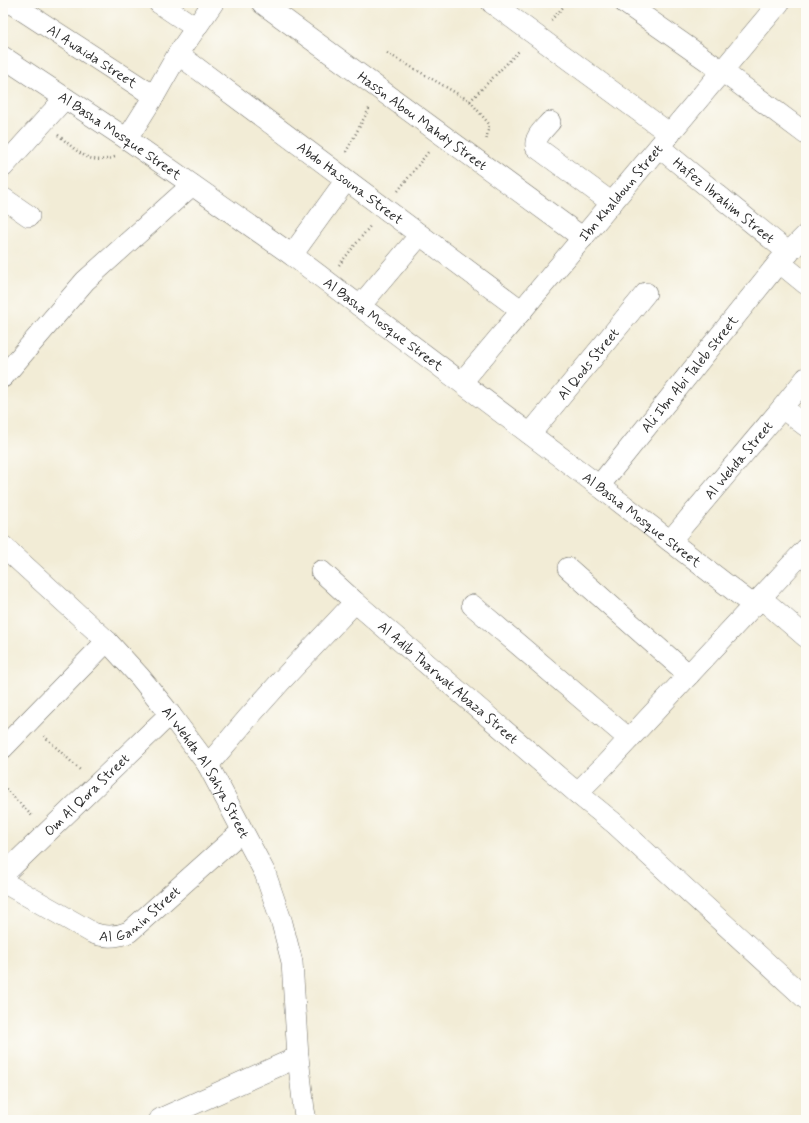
<svg xmlns="http://www.w3.org/2000/svg" width="809" height="1123" viewBox="0 0 809 1123" font-family="Mynerve,sans-serif">
<style>
.lines{fill:none;stroke-linecap:round;stroke-linejoin:round}
.minor-casing{stroke:#716f67;stroke-width:22}
.path{stroke:#716f67;stroke-width:2.5;stroke-dasharray:1 3;stroke-linecap:butt}
.minor{stroke:#fff;stroke-width:21}
.labels{text-anchor:middle;stroke-width:4;stroke-linejoin:round;paint-order:stroke}
.street-label{font-size:14px;fill:#2b2b2b;stroke:#fdfcf7}
</style>
<rect width="100%" height="100%" fill="#fdfcf7"/>
<filter id="ink" filterUnits="userSpaceOnUse"><feTurbulence type="fractalNoise" baseFrequency=".025" numOctaves="2"/><feDisplacementMap in="SourceGraphic" scale="8" xChannelSelector="R" yChannelSelector="G"/><feConvolveMatrix kernelMatrix="1 2 1 2 8 2 1 2 1" color-interpolation-filters="sRGB"/></filter>
<filter id="wash" filterUnits="userSpaceOnUse"><feTurbulence type="fractalNoise" baseFrequency=".012" numOctaves="4" result="noise"/><feDisplacementMap in="SourceGraphic" scale="16" xChannelSelector="R" yChannelSelector="G"/><feGaussianBlur stdDeviation="0.9" result="paint"/><feColorMatrix in="noise" values="0 0 0 0 0 0 0 0 0 0 0 0 0 0 0 0 0 1.4 0 .05"/><feComposite in="paint" operator="in"/></filter>
<g filter="url(#wash)">
<rect width="100%" height="100%" fill="#f2ecd6"/>
</g>
<g filter="url(#ink)">
<g class="lines">
<defs>
<g id="minor">
<path id="s1" d="M11,3L154,96"/>
<path d="M159,3L196,28"/>
<path id="s2" d="M262,3L583,238"/>
<path d="M492,3L670,134"/>
<path d="M625,3L722,71L806,134"/>
<path id="s3" d="M178,54L522,311"/>
<path id="s4" d="M3,57L127,139L292,255L599,486L754,606"/>
<path d="M550,122C544,129 534,137 536,147L612,203"/>
<path d="M127,139L154,96L178,54L213,3"/>
<path id="s5" d="M659,147L789,253"/>
<path d="M3,167L65,98"/>
<path d="M3,198L29,216"/>
<path d="M292,255L346,180"/>
<path d="M779,262L806,284"/>
<path d="M360,306L420,235"/>
<path d="M3,377L85,281L192,185"/>
<path id="s6" d="M462,382L779,3"/>
<path d="M782,408L806,426"/>
<path id="s7" d="M530,434L646,293"/>
<path id="s8" d="M599,486L779,262L806,235"/>
<path id="s9" d="M670,541L782,408L806,378"/>
<path id="s10" d="M3,546L107,641L140,677L170,714L208,765L265,873L282,923L292,962L298,1057L304,1110L306,1120"/>
<path d="M568,568L689,675"/>
<path id="s11" d="M321,571L355,602L577,793L614,823L806,999"/>
<path d="M761,598L806,637"/>
<path d="M472,605L629,739"/>
<path d="M3,748L107,641"/>
<path d="M208,765L247,719L281,681L355,602"/>
<path d="M577,793L603,767L806,549"/>
<path id="s12" d="M3,875L170,714"/>
<path id="s13" d="M3,882L93,933C106,938 117,937 129,932L242,831"/>
<path d="M160,1119L298,1057"/>
</g>
</defs>
<use href="#minor" class="minor-casing"/>
<path class="path" d="M551,20L567,3
M387,53L470,101L489,124L486,142
M470,101L520,50
M58,135C78,151 88,166 115,157
M346,152L370,107
M398,191L429,151
M339,265L371,225
M44,736L81,771
M3,786L33,817"/>
<use href="#minor" class="minor"/>
</g>
</g>
<g class="labels">
<g class="street-label">
<text dy="5" stroke="none"><textPath href="#s1" startOffset="97">Al Awaida Street</textPath></text>
<text dy="5" stroke="none"><textPath href="#s2" startOffset="199">Hassn Abou Mahdy Street</textPath></text>
<text dy="5" stroke="none"><textPath href="#s4" startOffset="141">Al Basha Mosque Street</textPath></text>
<text dy="5" stroke="none"><textPath href="#s3" startOffset="215">Abdo Hasouna Street</textPath></text>
<text dy="5" stroke="none"><textPath href="#s6" startOffset="247">Ibn Khaldoun Street</textPath></text>
<text dy="5" stroke="none"><textPath href="#s5" startOffset="84">Hafez Ibrahim Street</textPath></text>
<text dy="5" stroke="none"><textPath href="#s4" startOffset="465">Al Basha Mosque Street</textPath></text>
<text dy="5" stroke="none"><textPath href="#s7" startOffset="91">Al Qods Street</textPath></text>
<text dy="5" stroke="none"><textPath href="#s8" startOffset="144">Ali Ibn Abi Taleb Street</textPath></text>
<text dy="5" stroke="none"><textPath href="#s9" startOffset="106">Al Wehda Street</textPath></text>
<text dy="5" stroke="none"><textPath href="#s4" startOffset="789">Al Basha Mosque Street</textPath></text>
<text dy="5" stroke="none"><textPath href="#s11" startOffset="169">Al Adib Tharwat Abaza Street</textPath></text>
<text dy="5" stroke="none"><textPath href="#s10" startOffset="306">Al Wehda Al Sahya Street</textPath></text>
<text dy="5" stroke="none"><textPath href="#s12" startOffset="116">Om Al Qora Street</textPath></text>
<text dy="5" stroke="none"><textPath href="#s13" startOffset="158">Al Ganin Street</textPath></text>
</g>
</g>
<rect width="809" height="1123" fill="none" stroke="#fdfcf7" stroke-width="16"/>
</svg>
